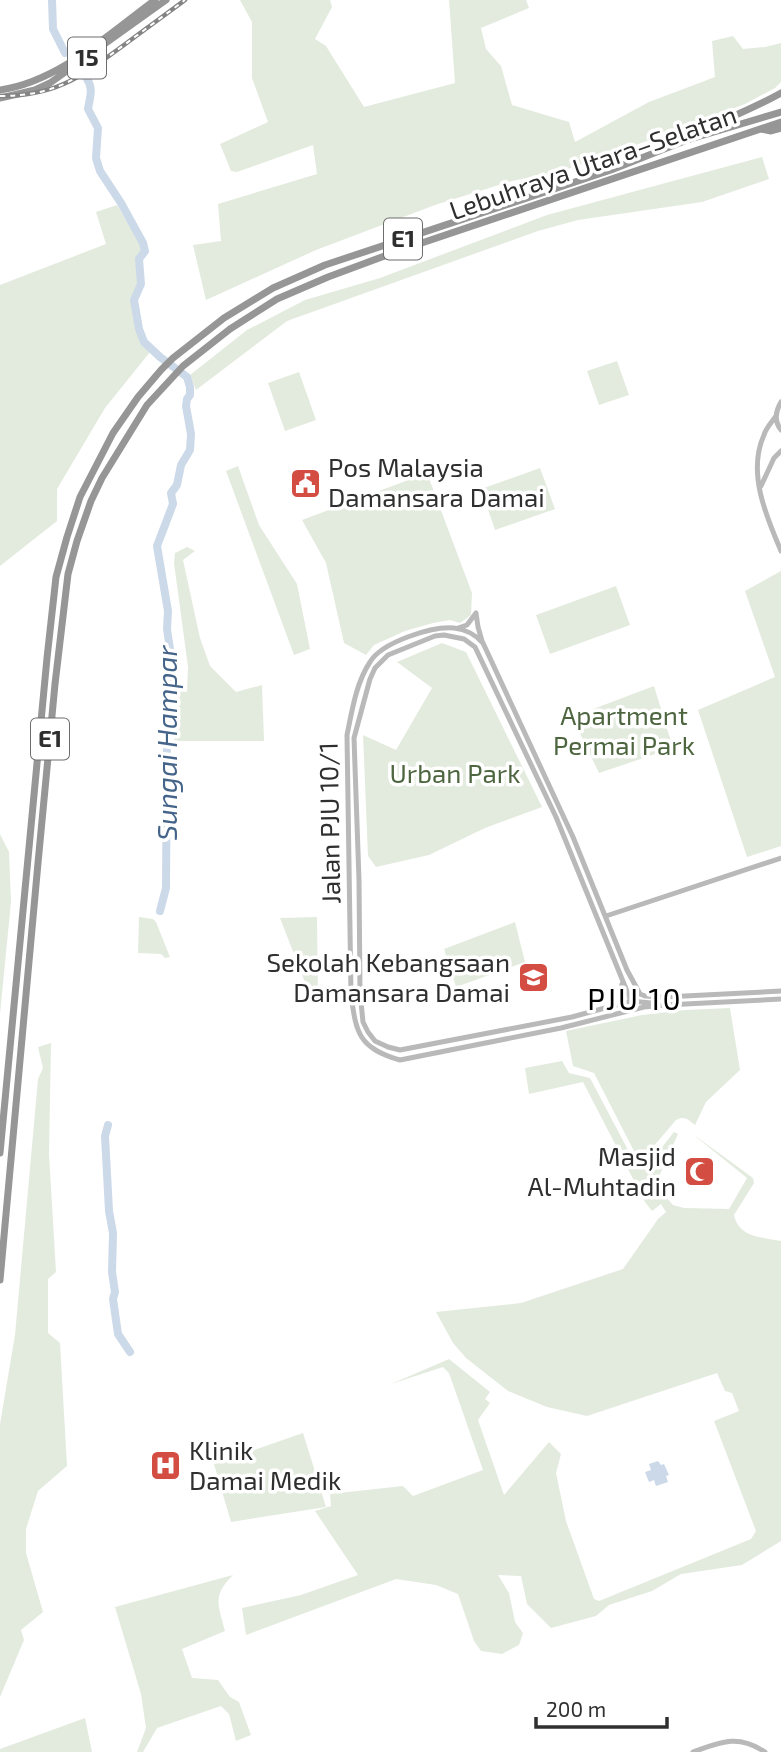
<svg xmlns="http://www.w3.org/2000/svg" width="781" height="1752" viewBox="0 0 781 1752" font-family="'Exo 2',sans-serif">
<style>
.green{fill:#e3ebde}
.water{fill:#ccd9e9}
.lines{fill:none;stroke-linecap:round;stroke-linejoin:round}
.river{stroke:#ccd9e9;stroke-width:8}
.secondary{stroke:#b9b9b9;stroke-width:5}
.highway{stroke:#969696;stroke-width:7}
.rail-casing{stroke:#848484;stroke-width:4.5}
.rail{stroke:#fff;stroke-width:2;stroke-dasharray:5;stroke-linecap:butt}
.labels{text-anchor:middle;stroke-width:7;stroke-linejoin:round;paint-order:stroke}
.shield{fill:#fff;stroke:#6d6d6d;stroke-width:2}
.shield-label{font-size:24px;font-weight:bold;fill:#2f2f2f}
.street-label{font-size:26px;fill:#2f2f2f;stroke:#fff}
.poi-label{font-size:26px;fill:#2f2f2f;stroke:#fff;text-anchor:start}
.park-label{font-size:26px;fill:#4d6640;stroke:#fff}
.water-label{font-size:28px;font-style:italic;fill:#456489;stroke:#fff}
.quarter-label{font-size:30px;letter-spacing:2px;fill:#000;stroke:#fff}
</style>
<rect width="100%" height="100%" fill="#fff"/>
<path class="green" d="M240,0H330L332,7L315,39L326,46L364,107L455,83L449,0H526L529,8L481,28L486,49L501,66L512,105L569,122L575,142L649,102L715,77L712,41L733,36L743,49L765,47L781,43V82L775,88L745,104L647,141L565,170L512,181L435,205L316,250L206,300L193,245L221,241L218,204L317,174L313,145L237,172L231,171L220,144L268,122L252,78V22Z
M762,157L769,179L702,202L578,220L538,231L287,321L196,390L190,375L247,330L305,300L380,278L547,215Z
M117,205L139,242L142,251L137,258L136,269L138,283L131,300L137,330L142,343L150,352L105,408L57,489V521L0,566V285L106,244L96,212Z
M617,361L629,395L599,405L587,371Z
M299,372L316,420L285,431L268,383Z
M238,466L259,525L297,584L310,649L294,655L226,471Z
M540,468L555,509L495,530L481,489Z
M427,473L472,593L471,615L460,623L450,620L433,623L405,631L374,645L366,655L344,643L326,563L302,520Z
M187,547L195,551L183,560L200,638L210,666L236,692L262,685L264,741H174L178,690L187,692L188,667L174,563L175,553Z
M781,571V846L747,857L698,710L775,677L745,591Z
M616,586L630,625L550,654L536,615Z
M442,643L466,652L542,807L485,828L429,855L376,867L368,856L363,735L396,750L432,688L397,662Z
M654,686L673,748L599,773L572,717Z
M0,834L9,852L11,902L0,1014Z
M139,917L153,919L156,922L170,957L165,958L161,954L138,953Z
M317,917L318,1002L313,1003L280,918Z
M515,922L525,962L456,987L444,949Z
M730,1008L740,1070L706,1102L695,1125C689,1120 684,1115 676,1120L647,1154L642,1158L636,1155L594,1073L573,1066L566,1031L642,1015L685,1010Z
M51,1043L49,1154L56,1272L48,1279V1333L60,1343L67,1466L38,1491L26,1529V1553L43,1612L21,1630L24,1640L0,1697V1424L15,1335L38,1079L43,1068L38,1047Z
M562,1061L569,1073L590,1078L637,1167L641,1169L647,1166L674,1132L678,1134L660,1174V1184L665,1196L673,1205L684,1208L729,1209L747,1178L695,1136L694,1135L753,1178L754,1183L734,1215C739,1238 762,1237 781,1241V1541L742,1565L681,1574L652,1591L609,1605L596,1616L551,1628L527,1604L521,1576L498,1575L509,1593L515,1622L523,1633L519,1645L502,1654L481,1651L474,1641L458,1594L436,1585L396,1579L246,1635L242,1608L301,1595L358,1575L315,1511L331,1506L330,1494L403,1486L413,1496L483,1470L449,1373L443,1367L391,1384L449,1359L490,1392L485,1399L490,1403L478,1420L504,1495L549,1442L561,1454L556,1473L566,1521L594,1599L599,1601L751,1539L756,1531L714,1421L739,1411L732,1393L725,1391L717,1373L587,1416L547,1407L508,1391L466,1358L453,1343L436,1312L521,1303L623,1269L658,1219L666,1212L661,1204L652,1211L645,1202L583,1082L529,1094L525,1068Z
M303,1433L326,1507L231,1522L214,1464Z
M233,1575C212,1596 218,1604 225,1631L182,1649L192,1678L218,1680L230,1697L239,1702L251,1735L236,1741L229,1714L221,1706L157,1728L143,1752H137L146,1728L141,1694L115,1607Z
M85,1718L92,1752H0V1749Z"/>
<path class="water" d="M658,1461L661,1465L664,1464L669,1475L666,1476L668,1482L656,1486L654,1480L649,1482L645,1472L651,1470L649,1464Z"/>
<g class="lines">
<path class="river" d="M52,0L53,29L65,53
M86,77C94,89 90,96 88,109L98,128L96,158L100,171L121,203L143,243L145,251L139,259L141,284L134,300L139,329L144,342L160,357L187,377L190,387V395L187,399L186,406L191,434L190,450L181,465L177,485L171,493L173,504L157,546L168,611L167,629L174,676L167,739L166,888L160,911
M108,1125L105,1136L109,1211L113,1233L112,1272L115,1292L113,1299L118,1334L130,1352"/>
<path class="secondary" d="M781,402C775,412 774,421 781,430
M776,416C772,422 766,428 764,435C747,472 766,516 781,551
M761,486L774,458L781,451
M476,613L478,627L482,641
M458,628L467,625L476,613
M606,916L781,858
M781,991L665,997L645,996L640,994L627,970L573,837L483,643C476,635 465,629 454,628C432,626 382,642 370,662C356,683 352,711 347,735L351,994C356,1034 359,1048 400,1060L561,1028L644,1007L666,1005L781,999
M611,1004L619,998L622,984
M628,1010L631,1001L556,817L475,647L464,639L444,635L435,636L388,655L375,668L370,679L354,738L359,880L360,992L363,1022L368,1032L375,1041L388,1047L400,1050L572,1017L631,1001L651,1003
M693,1752C721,1742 738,1734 765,1752"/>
<path class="highway" d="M0,90C58,82 109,34 155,0
M0,98L35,90L50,83L166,0
M761,129L771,131L781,128
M696,134C724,119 753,109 781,93
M0,1153L47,658L56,577L67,537L80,497L113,433L138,397L161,370L173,358L224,318L273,288L325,265L611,170L687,140L781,112
M0,1280L38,863L55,684L68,574L77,541L91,501L102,478L147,405L183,366L230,329L277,299L328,277L398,251L781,122"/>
<defs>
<path id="rail" d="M0,96C57,96 80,77 124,45C144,30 165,15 185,0"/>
</defs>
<use href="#rail" class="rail-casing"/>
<use href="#rail" class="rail"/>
</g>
<defs>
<symbol id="civic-square" viewBox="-11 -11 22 22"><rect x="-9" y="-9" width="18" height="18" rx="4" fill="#d44d43" stroke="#fff"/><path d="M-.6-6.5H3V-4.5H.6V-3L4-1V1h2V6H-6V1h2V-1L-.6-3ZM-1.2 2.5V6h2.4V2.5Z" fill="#fff"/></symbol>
<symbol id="school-square" viewBox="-11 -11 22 22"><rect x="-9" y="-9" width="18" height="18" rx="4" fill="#d44d43" stroke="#fff"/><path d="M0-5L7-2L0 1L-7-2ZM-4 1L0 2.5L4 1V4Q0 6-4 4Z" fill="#fff"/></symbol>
<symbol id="mosque-square" viewBox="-11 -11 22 22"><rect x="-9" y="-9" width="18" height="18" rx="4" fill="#d44d43" stroke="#fff"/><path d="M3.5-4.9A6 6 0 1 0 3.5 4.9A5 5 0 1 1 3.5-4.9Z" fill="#fff"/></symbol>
<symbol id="hospital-square" viewBox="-11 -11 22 22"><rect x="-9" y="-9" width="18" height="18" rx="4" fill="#d44d43" stroke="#fff"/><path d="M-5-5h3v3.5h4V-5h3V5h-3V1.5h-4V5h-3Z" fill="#fff"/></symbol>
</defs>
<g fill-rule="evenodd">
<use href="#civic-square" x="288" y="466" width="35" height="35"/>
<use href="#school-square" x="516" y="960" width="35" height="35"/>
<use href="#mosque-square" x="682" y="1154" width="35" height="35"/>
<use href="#hospital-square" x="148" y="1448" width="35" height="35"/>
</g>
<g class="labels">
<g class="shield">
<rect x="68" y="37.5" width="38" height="41" rx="5"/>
<rect x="384" y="218.5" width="38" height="41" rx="5"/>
<rect x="31" y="718.5" width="38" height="41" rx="5"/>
</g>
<g class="shield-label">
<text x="87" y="66">15</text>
<text x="403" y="247">E1</text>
<text x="50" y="747">E1</text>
</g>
<g class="street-label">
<text transform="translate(593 163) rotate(-19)" y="9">Lebuhraya Utara–Selatan</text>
<text transform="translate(330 823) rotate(-91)" y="9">Jalan PJU 10/1</text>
</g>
<g class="poi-label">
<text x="328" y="477">Pos Malaysia<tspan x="328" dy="30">Damansara Damai</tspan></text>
<text x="510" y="972" text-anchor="end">Sekolah Kebangsaan<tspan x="510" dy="30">Damansara Damai</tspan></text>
<text x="676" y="1166" text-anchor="end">Masjid<tspan x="676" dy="30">Al-Muhtadin</tspan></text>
<text x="189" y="1460">Klinik<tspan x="189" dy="30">Damai Medik</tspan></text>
</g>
<g class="park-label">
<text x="624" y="725">Apartment<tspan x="624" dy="30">Permai Park</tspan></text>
<text x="455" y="783">Urban Park</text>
</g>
<g class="water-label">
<text transform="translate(167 743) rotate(-90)" y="10">Sungai Hampar</text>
</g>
<g class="quarter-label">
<text x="635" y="1010">PJU 10</text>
</g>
</g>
<path d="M536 1717v10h131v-10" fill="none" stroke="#2f2f2f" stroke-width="3.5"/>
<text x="546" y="1717" font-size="21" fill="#2f2f2f" stroke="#ffffff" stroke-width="5" paint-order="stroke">200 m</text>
</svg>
